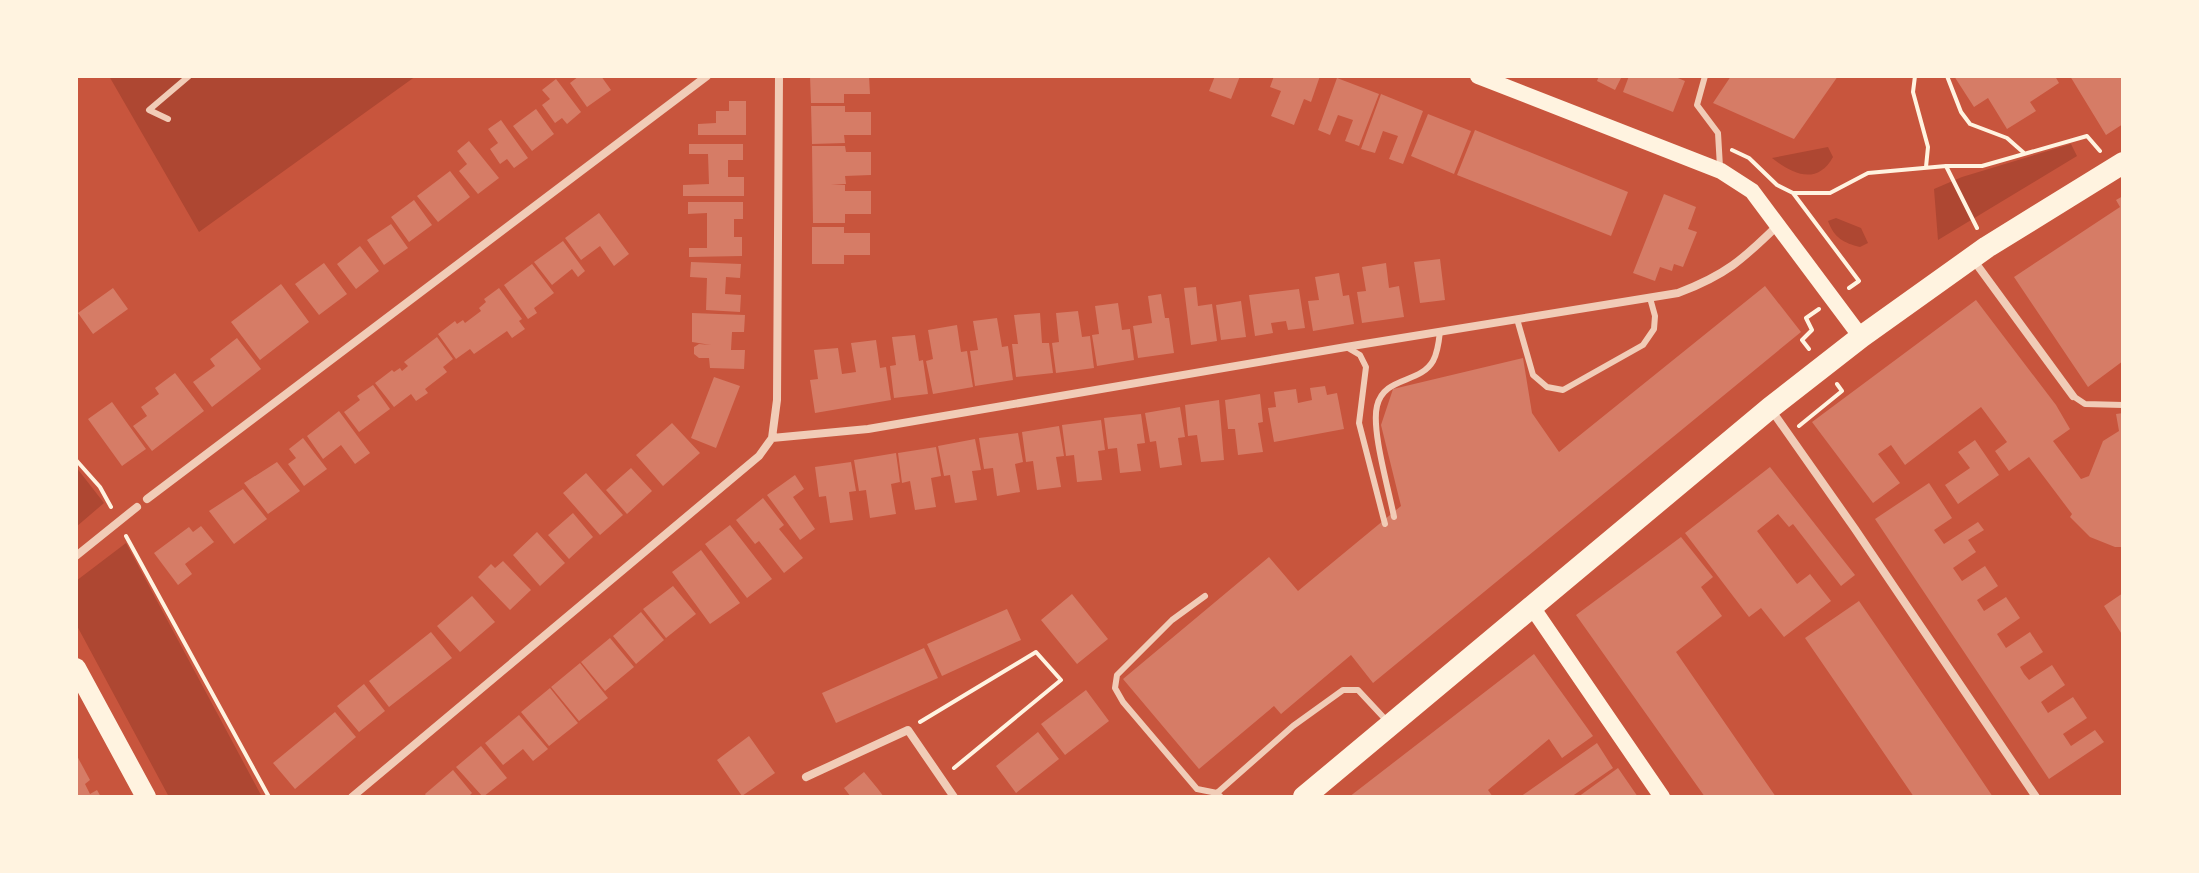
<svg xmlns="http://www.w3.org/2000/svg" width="2199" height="873" viewBox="0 0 2199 873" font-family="Spectral,serif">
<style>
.green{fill:#ae4732}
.building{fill:#d67c66}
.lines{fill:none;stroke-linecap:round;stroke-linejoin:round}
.path{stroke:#fff3e0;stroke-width:4}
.service{stroke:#f1ccb7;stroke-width:6}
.minor{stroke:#f1ccb7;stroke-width:8}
.secondary{stroke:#fff3e0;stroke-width:16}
.primary{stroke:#fff3e0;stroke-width:20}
.trunk{stroke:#fff3e0;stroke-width:22}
</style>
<rect width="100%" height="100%" fill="#c8553d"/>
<path class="green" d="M109,76H416L199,232Z
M2071,144L2077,156L1938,240L1934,189L1962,177Z
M1828,147L1833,157C1817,186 1792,174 1772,158Z
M1836,218L1861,228L1868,243L1860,247C1844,243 1834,238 1828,221Z
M76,467L104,503L76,527Z
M126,543L262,797H169L76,624V581Z"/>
<path class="building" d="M579,76H601L611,90L587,107L570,83Z
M810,76H869L870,94H844V103H811Z
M1215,76H1240L1231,99L1209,91Z
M1274,76H1320L1311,102L1304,99L1294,125L1271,116L1281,91L1270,87Z
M1599,76H1622L1615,90L1597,81Z
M1629,76H1673L1685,81L1673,112L1623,92Z
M1731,76H1838L1794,139L1713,103Z
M1954,76H2055L2059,83L2030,102L2036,111L2007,129L1988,98L1974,107Z
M2070,76H2123V124L2106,135Z
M1337,78L1379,94L1359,146L1345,141L1353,120L1338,115L1330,135L1318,130Z
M556,79L581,112L567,124L562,118L555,123L542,105L550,99L542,90Z
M1381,94L1423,111L1403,164L1389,159L1398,136L1383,131L1375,153L1361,149Z
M729,101H746V135H698V124L716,123V111H729Z
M811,106H845V112H871V135H844L845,143L812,144Z
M536,109L554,134L532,151L513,126Z
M1428,114L1471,131L1454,174L1411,156Z
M501,120L528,158L514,168L507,159L500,164L490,149L498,143L488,129Z
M1475,130L1628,192L1611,236L1457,175Z
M469,141L499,178L478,194L459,171L467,164L457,151Z
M689,144H743V160H728V177H744V196H683V185L709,184L708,154H689Z
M812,146H845L846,152H871V175L845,176L846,184H831L845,185V191H871V214H845V223H813Z
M450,171L470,197L438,222L417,196Z
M1664,194L1696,207L1688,229L1697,232L1683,267L1674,264L1672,271L1660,267L1655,281L1633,273Z
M2123,196V361L2088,387L2014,277L2120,207L2116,200Z
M414,200L432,225L409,242L391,217Z
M688,202H743V219H734V237H742V256L689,257V248H707V213L688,214Z
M599,213L629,254L614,266L600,246L581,260L565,238Z
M391,224L408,248L384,265L367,240Z
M812,227H844V233H870V255H844V264H812Z
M563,241L585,271L578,277L572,269L552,285L534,262Z
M360,246L379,271L356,289L337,264Z
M1440,259L1445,300L1420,303L1414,262Z
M691,262L741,264L740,278L726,277L725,294L741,295L740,312L706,310L707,278L690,277Z
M324,263L347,294L319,315L295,284Z
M1386,263L1389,288L1399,286L1404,317L1362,323L1357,292L1366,291L1362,267Z
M532,264L554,293L534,308L537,313L528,319L504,285Z
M1339,273L1343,296L1349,295L1354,324L1313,331L1308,301L1319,300L1315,277Z
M281,284L309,322L260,360L231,322Z
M1765,286L1801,332L1373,683L1351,655L1281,714L1274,706L1199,769L1123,679L1269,557L1298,591L1401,506L1381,425L1393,389L1523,358L1532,413L1559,452Z
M1196,287L1198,306L1212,304L1217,341L1191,345L1184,288Z
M113,288L128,309L93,334L78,313Z
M499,288L522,319L519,321L525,329L512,338L507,331L474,354L470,349L456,359L438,334L455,321L457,324L463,320L465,323L481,311L479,308L486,302L484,299Z
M1299,289L1305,328L1288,330L1286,321L1271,323L1273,333L1255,336L1249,295Z
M1161,294L1165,318H1169L1174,353L1138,358L1133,326L1152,323L1148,296Z
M1976,300L2056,405L2070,429L2053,441L2081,479L2089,476L2103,441L2119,431L2116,414L2123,413V547H2115L2090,537L2070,517L2072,514L2029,457L2009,471L1995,451L2007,442L1981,407L1905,465L1891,445L1878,454L1900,483L1873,503L1812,422Z
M1241,301L1246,337L1221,340L1216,305Z
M1118,303L1122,330L1130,329L1134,360L1097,366L1092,335L1099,334L1095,306Z
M1078,311L1082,337L1090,336L1094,368L1056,373L1052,343L1059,342L1056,313Z
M692,313L745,315L744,332H732L731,350H745L744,369L710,368L709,358H699L694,354V347L699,344L711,345L692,342Z
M1040,313L1042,343H1049L1053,373L1016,377L1012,344H1018L1014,315Z
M997,318L1002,347L1008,346L1013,380L975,386L970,351L978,350L973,321Z
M957,325L961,352L967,351L973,387L933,394L926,361L933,359L928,330Z
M915,335L919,361L923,360L928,394L894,398L890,366L896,365L892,337Z
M437,337L453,359L443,367L447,372L425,389L428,393L416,401L411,394L394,407L375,383L392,370L394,372L400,368L402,371L408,366L404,362Z
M237,338L261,369L212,407L193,382L215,366L210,359Z
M876,340L880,368L886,367L891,400L815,413L810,380L818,379L814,350L838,348L842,374L856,372L851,343Z
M175,373L204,411L152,451L133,426L147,416L141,407L159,394L155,388Z
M714,377L740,386L716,448L691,438Z
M373,385L390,409L359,432L344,412L360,400L357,396Z
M1325,386L1327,395L1337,393L1344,429L1274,442L1268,408L1276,407L1274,392L1296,389L1298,403L1312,400L1310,388Z
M1260,394L1263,422L1258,423L1263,452L1238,455L1235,429H1228L1225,400Z
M1219,400L1224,460L1201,462L1197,435L1188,436L1185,405Z
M112,402L146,449L122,466L88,419Z
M1180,407L1185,437L1178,438L1182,465L1160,468L1156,441L1150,442L1145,413Z
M339,411L370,453L355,464L341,445L323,459L307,436Z
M1141,414L1145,443L1137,444L1141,471L1120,473L1117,448L1108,449L1104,418Z
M1101,420L1105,450L1098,451L1102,480L1077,482L1074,455L1066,456L1062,425Z
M672,423L700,453L663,486L636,455Z
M1059,426L1064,456L1056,457L1061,487L1037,490L1033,461L1026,462L1022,432Z
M1018,433L1023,462L1015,464L1020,492L997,496L993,468L984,469L979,438Z
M303,438L327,469L304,486L288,464L296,458L289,449Z
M975,439L981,470L972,471L977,500L955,503L950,475L944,476L938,446Z
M1975,440L1999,475L1958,504L1945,485L1970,468L1958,452Z
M936,447L941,476L931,478L936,507L915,510L910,481L902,483L898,453Z
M896,453L900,482L891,484L896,514L870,518L866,490L859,491L854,460Z
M277,462L300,491L268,514L244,483Z
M851,462L856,491L849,492L853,520L830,523L826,496L819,497L815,467Z
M1770,467L1855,575L1841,586L1793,524L1789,527L1778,514L1757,531L1797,584L1810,574L1831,601L1784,637L1761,608L1749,617L1685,533Z
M631,468L652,491L627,514L606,490Z
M586,473L623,515L600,535L563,493Z
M795,475L804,489L793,497L815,529L800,540L767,495Z
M1929,483L1952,518L1934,530L1944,544L1978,522L1984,530L1968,540L1976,552L1953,568L1962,581L1985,566L1998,586L1977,600L1984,611L2006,597L2020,618L1997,634L2006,648L2030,632L2043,652L2020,667L2024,674L2029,680L2052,665L2065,685L2041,702L2048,713L2073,697L2087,718L2063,734L2071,746L2095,730L2104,742L2049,779L1875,519Z
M243,489L267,519L234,544L209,511Z
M763,498L784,525L779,529L803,558L784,573L759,541L755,544L736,520Z
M573,513L593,537L569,559L548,535Z
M730,525L772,579L747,598L705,544Z
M201,526L214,542L185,564L192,574L178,585L154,553L189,527L193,532Z
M537,532L565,563L540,586L513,555Z
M1681,537L1713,577L1701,587L1722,616L1676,652L1776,797H1705L1576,615Z
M701,550L740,603L710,624L672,572Z
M503,561L531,590L510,610L478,577L491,564L495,568Z
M673,586L696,614L666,638L643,609Z
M2123,593V636L2104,606Z
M1072,594L1108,639L1077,664L1041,620Z
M472,596L495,622L460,652L437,626Z
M1859,601L1962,751L1993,797H1914L1851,705L1805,638Z
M1007,609L1021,640L942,676L927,644Z
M641,612L664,640L636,664L613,636Z
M431,632L452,658L389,707L369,681Z
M610,638L634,667L605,691L581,662Z
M924,648L938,678L836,723L822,693Z
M1534,654L1593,736L1562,758L1549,739L1488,790L1493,797H1349Z
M580,663L608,698L579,721L551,687Z
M364,684L385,711L359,732L337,706Z
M550,688L578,723L549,746L521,712Z
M1086,690L1109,721L1065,755L1041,724Z
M335,712L356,737L295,789L273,763Z
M519,715L548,749L533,761L523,749L503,765L485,743Z
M1038,732L1059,759L1016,793L996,766Z
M749,736L775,773L742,796L717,760Z
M1597,743L1613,768L1571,797H1520Z
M481,746L507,778L483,797L456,767Z
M76,754L90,780L85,784L90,794L97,790L101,797H76Z
M1618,768L1638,797H1578Z
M453,770L472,793L468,797H427L425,794Z
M864,772L878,789L884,797H851L844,788Z"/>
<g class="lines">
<path class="path" d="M1915,76L1913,92L1928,147L1926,167
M1947,76L1961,112L1970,124L2007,138L2024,153
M1732,150L1749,158L1777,185L1793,193H1830L1868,173L1946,166H1982L2087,136L2100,151
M1946,166L1977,228
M1793,193L1859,281L1849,288
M1809,349L1802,340L1812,330L1806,318L1819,309
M1799,426L1842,391L1837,384
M76,460L100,487L111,507
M126,536L269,797
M920,722L1036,652L1061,680L954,768"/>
<path class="service" d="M1705,76L1697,105L1718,133L1720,167
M168,119L149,110L189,76
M1517,319L1533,375L1547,387L1563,390L1643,345L1654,329L1655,316L1650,298
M1348,348L1360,355L1366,367L1359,423L1385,524
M2073,396L2085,404L2123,405
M1394,517C1389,490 1371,430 1377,406C1384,376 1420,384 1433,361C1438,352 1439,341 1440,331
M1205,596L1172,620L1117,675L1115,688L1123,702L1197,789L1217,793
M1221,797L1217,793L1293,726L1343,690H1358L1386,720"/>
<path class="minor" d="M1972,258L2073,396
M1770,408L1855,529L2036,797
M772,438L868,429L1346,347L1678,293C1726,275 1742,260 1778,225
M147,499L707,76
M76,556L137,507
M806,777L908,730L954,797
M352,797L759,456L772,438L777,400L779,76"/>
<path class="secondary" d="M1478,76L1721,171L1752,191L1861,337
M1532,607L1662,797"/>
<path class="primary" d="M76,668L146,797"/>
<path class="trunk" d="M1304,797L1770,408L1861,337L1987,247L2123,163"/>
</g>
<rect width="2199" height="873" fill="none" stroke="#fff3e0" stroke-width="156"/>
</svg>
